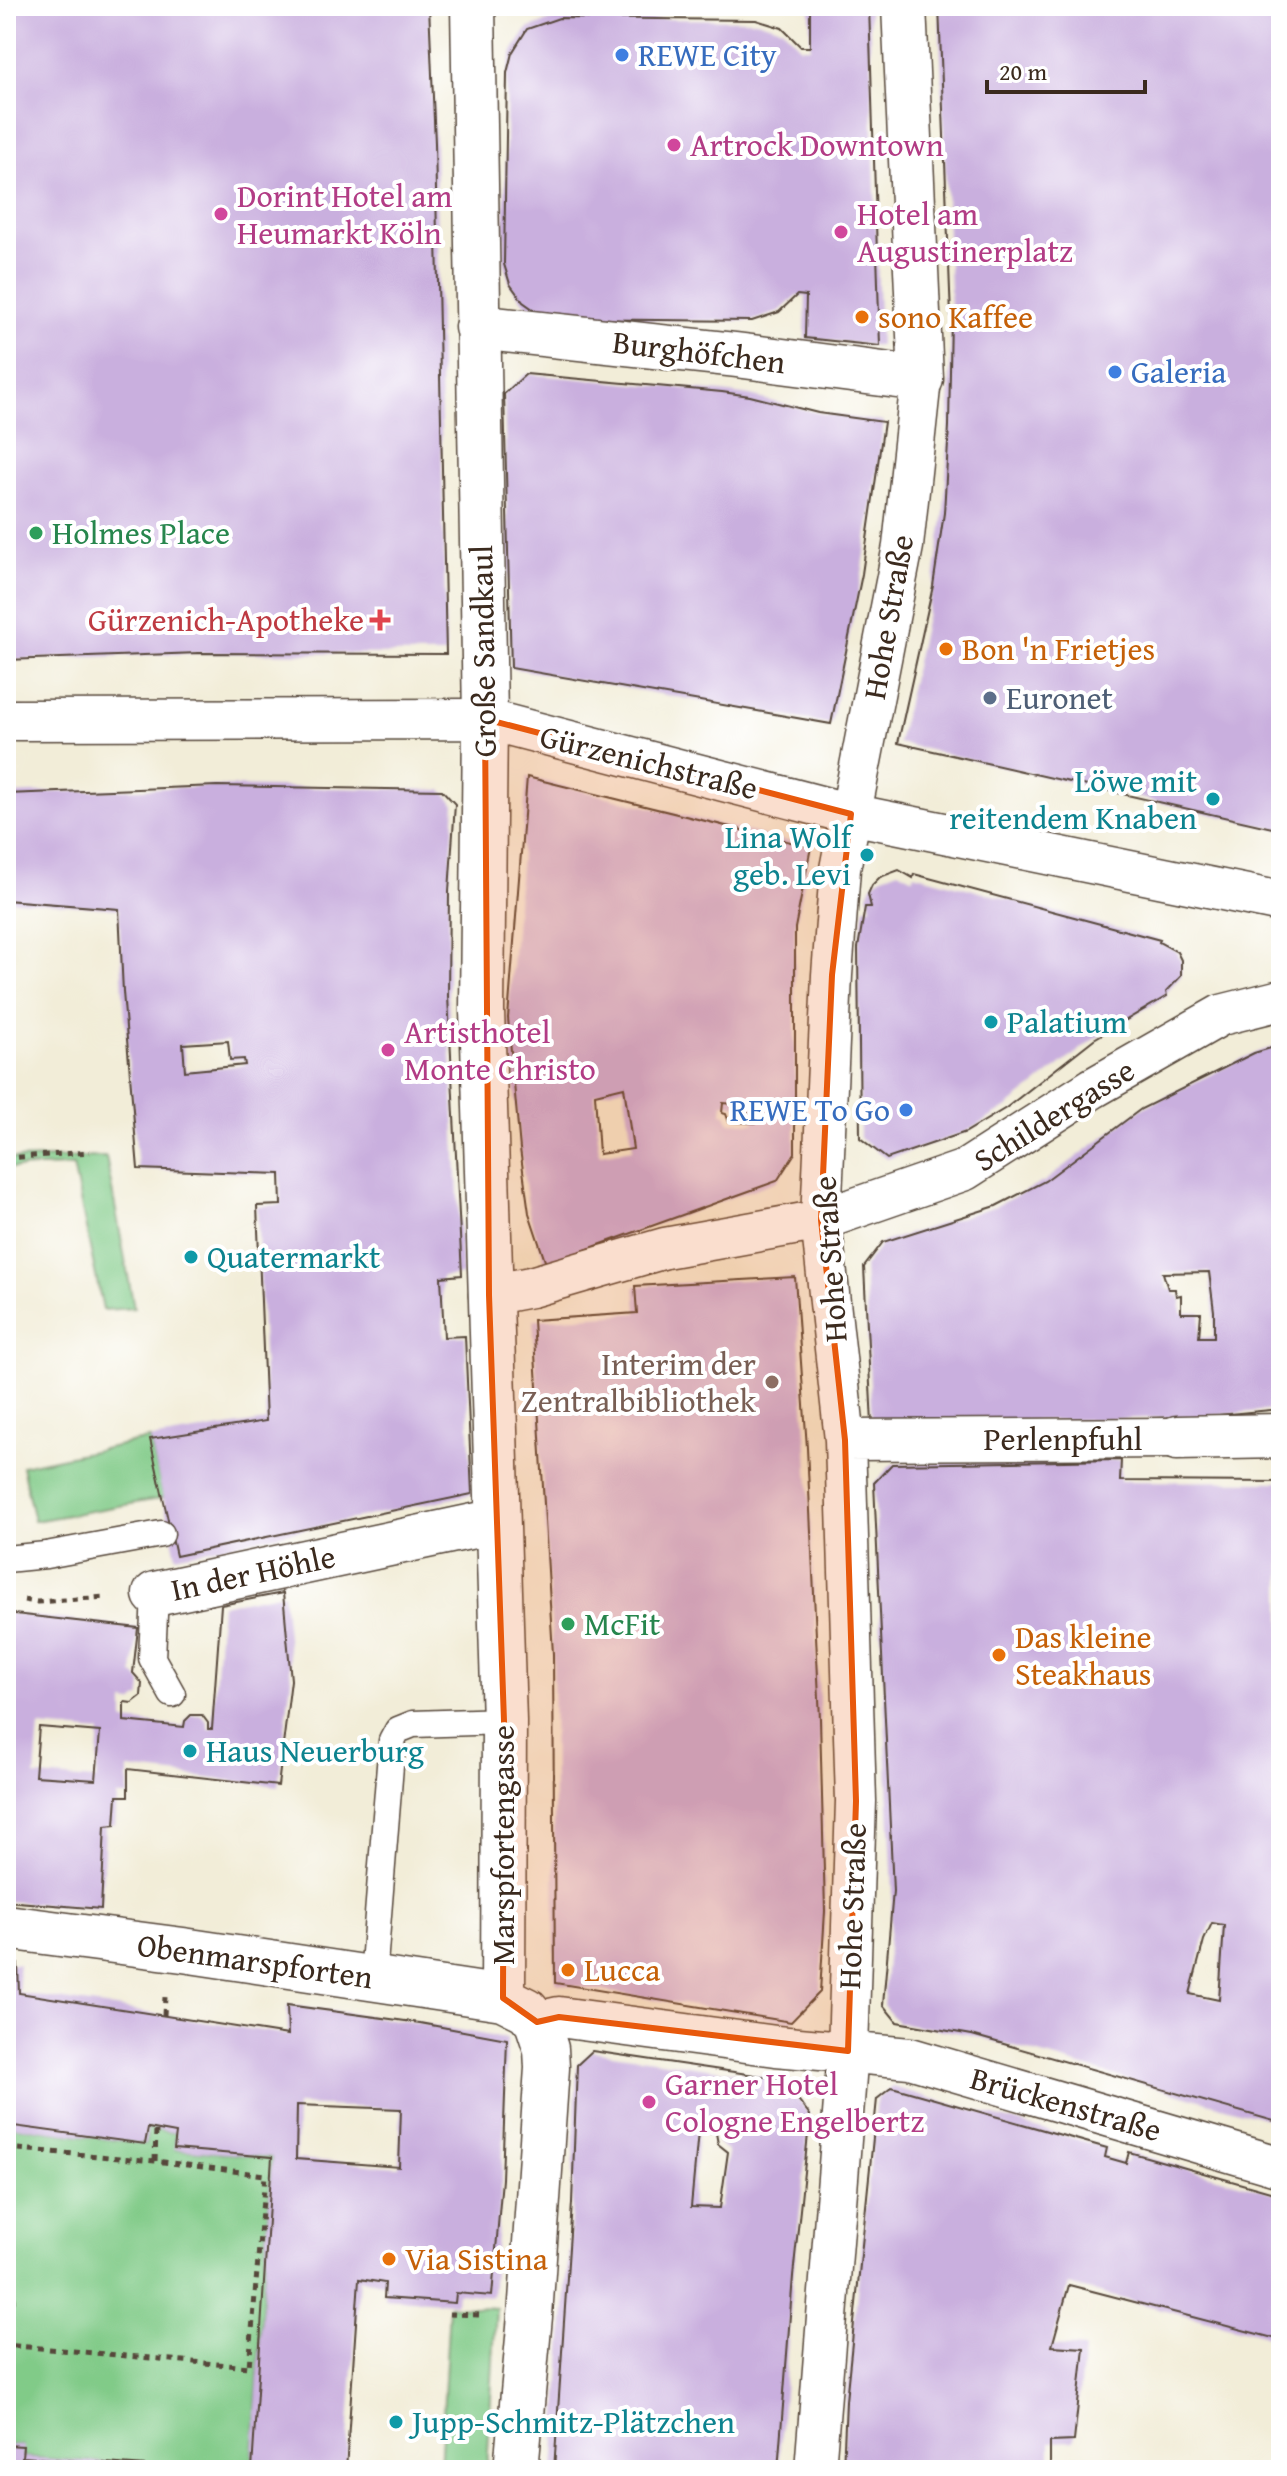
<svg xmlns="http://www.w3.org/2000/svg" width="1287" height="2476" viewBox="0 0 1287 2476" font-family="'Gentium Book Plus',serif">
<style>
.green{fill:#81cb88;stroke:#5e7a53;stroke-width:2}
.building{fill:#c9afde;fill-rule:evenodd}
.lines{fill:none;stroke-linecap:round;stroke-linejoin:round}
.service-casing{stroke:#56473a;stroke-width:29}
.pedestrian-casing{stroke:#56473a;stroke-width:43}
.minor-casing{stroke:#56473a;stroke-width:47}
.path{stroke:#56473a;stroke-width:5;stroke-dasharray:6 6;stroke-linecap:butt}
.service{stroke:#fff;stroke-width:26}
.pedestrian{stroke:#fff;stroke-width:40}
.minor{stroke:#fff;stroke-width:44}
.marked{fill:#e8590c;fill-opacity:0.2;stroke:#e8590c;stroke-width:6;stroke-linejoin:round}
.shop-dot{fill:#3f7fe0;stroke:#fff;stroke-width:3}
.hotel-dot{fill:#d1479c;stroke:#fff;stroke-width:3}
.food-dot{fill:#e8710a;stroke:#fff;stroke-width:3}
.leisure-dot{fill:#2e9e5b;stroke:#fff;stroke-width:3}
.health-dot{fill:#e0444e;stroke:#fff;stroke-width:3}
.service-dot{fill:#5c6f8a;stroke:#fff;stroke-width:3}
.culture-dot{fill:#0f9aa8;stroke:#fff;stroke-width:3}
.education-dot{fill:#8d6e63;stroke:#fff;stroke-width:3}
.labels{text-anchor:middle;stroke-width:8;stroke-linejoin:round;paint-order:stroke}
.shop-label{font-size:32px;fill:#366cbe;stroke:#fff;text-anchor:start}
.hotel-label{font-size:32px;fill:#b23c85;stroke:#fff;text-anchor:start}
.food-label{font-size:32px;fill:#c56008;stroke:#fff;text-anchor:start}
.street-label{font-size:32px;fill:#3b2a1e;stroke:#fff}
.leisure-label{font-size:32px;fill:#27864d;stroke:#fff;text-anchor:start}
.health-label{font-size:32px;fill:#be3a42;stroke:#fff;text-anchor:end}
.service-label{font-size:32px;fill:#4e5e75;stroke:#fff;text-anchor:start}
.culture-label{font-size:32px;fill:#0d838f;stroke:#fff;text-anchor:start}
.education-label{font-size:32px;fill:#785e54;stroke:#fff;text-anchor:end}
</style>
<rect width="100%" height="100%" fill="#fff"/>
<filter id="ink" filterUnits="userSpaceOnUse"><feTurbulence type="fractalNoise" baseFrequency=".0125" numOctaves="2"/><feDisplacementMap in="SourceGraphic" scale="16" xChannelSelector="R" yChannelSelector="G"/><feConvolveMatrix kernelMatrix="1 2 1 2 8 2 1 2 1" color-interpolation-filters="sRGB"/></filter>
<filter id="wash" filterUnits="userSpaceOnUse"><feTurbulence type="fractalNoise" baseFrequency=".006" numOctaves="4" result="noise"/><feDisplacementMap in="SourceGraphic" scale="32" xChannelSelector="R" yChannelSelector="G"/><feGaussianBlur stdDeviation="1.8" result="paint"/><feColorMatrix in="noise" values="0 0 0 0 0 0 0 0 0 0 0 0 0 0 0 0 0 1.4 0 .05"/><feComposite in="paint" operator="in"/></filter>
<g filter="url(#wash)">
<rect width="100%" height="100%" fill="#f2edd8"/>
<path class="green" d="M106,1157L134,1308L103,1310L73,1166L9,1168V1159Z
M150,1439L164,1498L34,1521L22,1466Z
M6,2125L145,2144L148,2128L176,2133L175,2149L272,2157L252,2470H208L22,2457V2446L6,2445Z
M449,2306L496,2308L487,2470H440Z"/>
<g id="blocks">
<path class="building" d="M6,6H429L435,143L446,654L199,653L6,660Z
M810,6H869L880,346L805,338L806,296L797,295L779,312L752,321L561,319L540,314L523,302L510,284L504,264L507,73L512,53L527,29L559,18L756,20L782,28L801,47H810Z
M939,6H1281V830L898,743L933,586L944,513L949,426L951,317Z
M526,374L722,392L750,396L818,413L884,422L862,574L831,724L511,668L504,394Z
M527,777L811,847L795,928V1153L777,1181L546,1264L529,1213L520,1149L508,1018ZM624,1087L633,1149L599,1154L595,1094ZM723,1103L742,1105L755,1123L729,1122L726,1114L722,1113Z
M217,786L442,790L455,804L449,891L448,996L462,1275L441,1277L444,1337L465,1336L472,1494L176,1556L150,1439L266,1421L257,1206L281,1205L280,1174L138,1169L123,992L119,909L6,900V794ZM228,1041L230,1060L244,1059L245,1065L185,1071L183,1044Z
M899,870L913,878L914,874L1160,940L1159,942L1177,952L1181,960V976L1166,992L1167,996L1094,1039L1006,1108L966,1132L887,1159L860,1138L858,948L865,907H871L868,894L872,885L880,877Z
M1281,1045V1409L1198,1417L872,1424L864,1267L883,1242L996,1206L1045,1181L1141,1109L1254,1053ZM1209,1272L1214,1311V1337H1199L1201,1313H1181V1295L1176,1296L1175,1289H1168L1163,1273Z
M795,1277L807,1448L820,1719L825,1911L820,1992L791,2022L555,1983L553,1654L533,1320L637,1313L635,1286Z
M1121,1460L1120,1481L1281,1482V2123L972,2035L897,2022L883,2005L893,1891L874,1483L892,1464ZM1212,1923L1224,1925L1219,2000L1190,1994L1204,1940Z
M283,1593L291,1680L278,1786L128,1769V1796H117L115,1825L105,1826L101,1909L6,1901V1613L138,1628L133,1673L142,1683L141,1696L132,1703L124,1702V1721L184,1727L185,1721L191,1715H202L208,1723V1729H212L221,1605ZM39,1727L100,1732L96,1780L35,1776Z
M6,1963L18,1964L19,1993L288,2035L287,2005L420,2023L507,2039L502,2179L492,2296L456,2293L455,2303L384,2298L385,2283L359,2279L346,2470H252L272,2157L174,2149L176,2133L148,2128L145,2144L6,2125ZM297,2105L401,2109L399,2167L296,2159Z
M592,2051L782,2079L810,2115L793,2276L778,2470H554L572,2203L577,2065ZM698,2131L716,2133L718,2144L728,2152L720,2208L691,2207Z
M892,2087L1107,2148L1105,2157L1126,2163L1129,2152L1281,2195V2340L1069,2285L1052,2346L1084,2348L1074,2441L1050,2442V2470H843L846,2401L877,2099Z
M6,2445L23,2446L22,2457L173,2468L172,2470H6Z"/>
</g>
</g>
<g filter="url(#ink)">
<use href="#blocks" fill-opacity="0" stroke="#56473a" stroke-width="2"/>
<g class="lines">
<defs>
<path id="service" d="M6,1559L46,1555L161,1534
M155,1594L152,1658L172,1694
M373,1977L392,1741L398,1730L413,1724L504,1721"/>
<path id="pedestrian" d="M6,720L485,719L851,814L1281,902
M489,1295L531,1287L665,1248L821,1220L965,1170L1093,1088L1221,1015L1281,1000
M845,1440L1177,1438
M537,2022L559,2017L776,2046L910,2058L1281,2167
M815,2470L848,2051L856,1801L845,1440L821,1220L832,975L840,869L903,546L921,379"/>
<path id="minor" d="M473,6L485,719L482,1010L504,1721L503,1998
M477,327L736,355L921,379L904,6
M1177,1438L1281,1436
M155,1594L497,1521
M6,1927L183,1950L503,1998L527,2010L537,2022L546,2049L547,2068L530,2316L516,2470"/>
</defs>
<use href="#service" class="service-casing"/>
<use href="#pedestrian" class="pedestrian-casing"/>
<use href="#minor" class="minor-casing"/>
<path class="path" d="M6,1158L90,1152
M24,1600L37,1602L106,1597
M164,2015L165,1997
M6,2148L155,2161L265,2175L249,2367L6,2345
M155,2161L156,2130
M6,2287C16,2296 15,2307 6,2317
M449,2314L481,2315"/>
<use href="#service" class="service"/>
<use href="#pedestrian" class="pedestrian"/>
<use href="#minor" class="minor"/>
</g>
</g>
<path class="marked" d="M485,719L851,814L832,975L821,1220L845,1440L856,1801L848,2051L559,2017L537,2022L503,1998L504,1721L489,1295Z"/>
<g class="shop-dot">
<circle cx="622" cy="55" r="8"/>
<circle cx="1115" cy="372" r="8"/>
<circle cx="906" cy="1110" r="8"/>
</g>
<g class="hotel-dot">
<circle cx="674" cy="145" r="8"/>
<circle cx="221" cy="214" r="8"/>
<circle cx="841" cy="232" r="8"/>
<circle cx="388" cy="1050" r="8"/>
<circle cx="649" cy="2102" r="8"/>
</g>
<g class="food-dot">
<circle cx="862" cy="317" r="8"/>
<circle cx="946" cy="649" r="8"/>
<circle cx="999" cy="1655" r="8"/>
<circle cx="568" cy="1970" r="8"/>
<circle cx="389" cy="2259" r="8"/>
</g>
<g class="leisure-dot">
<circle cx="36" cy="533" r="8"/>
<circle cx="568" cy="1624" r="8"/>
</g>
<path class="health-dot" d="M376 608h8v8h8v8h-8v8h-8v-8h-8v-8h8z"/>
<circle class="service-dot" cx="990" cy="698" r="8"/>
<g class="culture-dot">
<circle cx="1213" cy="799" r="8"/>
<circle cx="867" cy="855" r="8"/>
<circle cx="991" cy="1022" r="8"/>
<circle cx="191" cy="1257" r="8"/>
<circle cx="190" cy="1751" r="8"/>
<circle cx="396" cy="2422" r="8"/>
</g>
<circle class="education-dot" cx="772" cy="1382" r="8"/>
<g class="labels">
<g class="shop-label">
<text x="638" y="66">REWE City</text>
<text x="1131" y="383">Galeria</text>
<text x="890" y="1121" text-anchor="end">REWE To Go</text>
</g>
<g class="hotel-label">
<text x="690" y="156">Artrock Downtown</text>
<text x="237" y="207">Dorint Hotel am<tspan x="237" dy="37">Heumarkt Köln</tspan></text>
<text x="857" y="225">Hotel am<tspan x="857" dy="37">Augustinerplatz</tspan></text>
<text x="404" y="1043">Artisthotel<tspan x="404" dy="37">Monte Christo</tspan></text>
<text x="665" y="2095">Garner Hotel<tspan x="665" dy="37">Cologne Engelbertz</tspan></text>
</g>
<g class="food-label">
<text x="878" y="328">sono Kaffee</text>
<text x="962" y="660">Bon 'n Frietjes</text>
<text x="1015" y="1648">Das kleine<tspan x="1015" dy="37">Steakhaus</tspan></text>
<text x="584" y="1981">Lucca</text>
<text x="405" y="2270">Via Sistina</text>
</g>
<g class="street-label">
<text transform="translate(699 352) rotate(7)" y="11">Burghöfchen</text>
<text transform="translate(888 617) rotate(-80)" y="11">Hohe Straße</text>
<text transform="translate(483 651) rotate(-91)" y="11">Große Sandkaul</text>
<text transform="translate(649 762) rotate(14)" y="11">Gürzenichstraße</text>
<text transform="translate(1054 1115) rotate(-32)" y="11">Schildergasse</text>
<text transform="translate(830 1259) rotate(-94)" y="11">Hohe Straße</text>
<text x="1063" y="1450">Perlenpfuhl</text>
<text transform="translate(253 1573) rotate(-12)" y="11">In der Höhle</text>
<text transform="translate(503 1845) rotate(-90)" y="11">Marspfortengasse</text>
<text transform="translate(852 1906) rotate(-88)" y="11">Hohe Straße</text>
<text transform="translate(255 1961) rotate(8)" y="11">Obenmarspforten</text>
<text transform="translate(1066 2104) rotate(16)" y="11">Brückenstraße</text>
</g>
<g class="leisure-label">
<text x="52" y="544">Holmes Place</text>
<text x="584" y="1635">McFit</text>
</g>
<g class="health-label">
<text x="364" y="631">Gürzenich-Apotheke</text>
</g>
<g class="service-label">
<text x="1006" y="709">Euronet</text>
</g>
<g class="culture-label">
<text x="1197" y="792" text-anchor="end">Löwe mit<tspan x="1197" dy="37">reitendem Knaben</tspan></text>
<text x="851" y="848" text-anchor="end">Lina Wolf<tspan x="851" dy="37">geb. Levi</tspan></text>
<text x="1007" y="1033">Palatium</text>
<text x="207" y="1268">Quatermarkt</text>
<text x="206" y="1762">Haus Neuerburg</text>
<text x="412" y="2433">Jupp-Schmitz-Plätzchen</text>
</g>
<g class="education-label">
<text x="756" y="1375">Interim der<tspan x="756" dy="37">Zentralbibliothek</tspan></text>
</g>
</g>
<rect width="1287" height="2476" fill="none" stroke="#fff" stroke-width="32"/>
<path d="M987 80v12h158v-12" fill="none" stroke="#3b2a1e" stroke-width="4"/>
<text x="999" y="80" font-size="24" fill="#3b2a1e" stroke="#ffffff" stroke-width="6" paint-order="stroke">20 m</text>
</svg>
